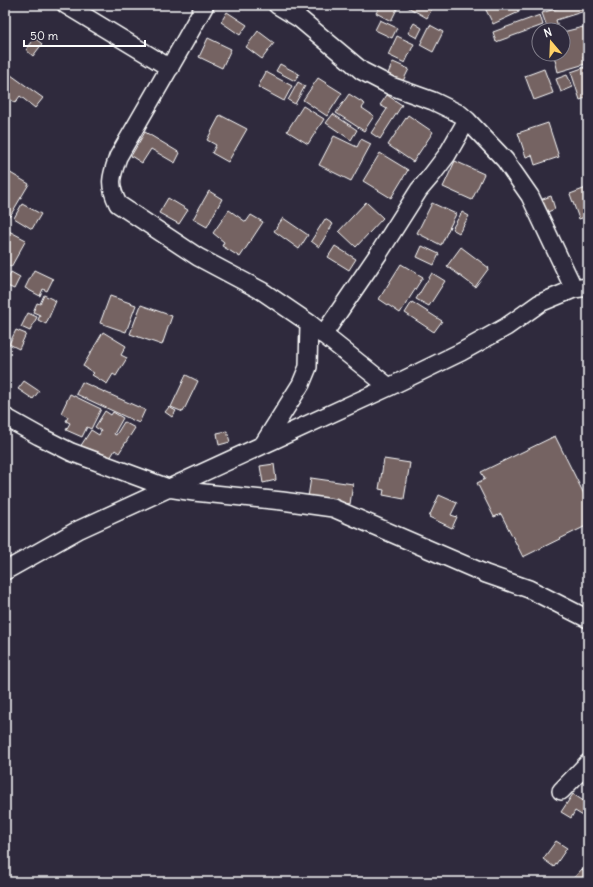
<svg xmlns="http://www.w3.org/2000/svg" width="593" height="887" viewBox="0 0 593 887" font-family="Delius,sans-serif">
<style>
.building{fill:#756362;stroke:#fff}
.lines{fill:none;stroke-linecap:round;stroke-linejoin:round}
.minor-casing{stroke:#fff;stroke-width:20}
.minor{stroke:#2f2a3d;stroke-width:17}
</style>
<rect width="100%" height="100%" fill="#2f2a3d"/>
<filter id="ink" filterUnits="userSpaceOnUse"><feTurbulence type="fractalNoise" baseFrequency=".025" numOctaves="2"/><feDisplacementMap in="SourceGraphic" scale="8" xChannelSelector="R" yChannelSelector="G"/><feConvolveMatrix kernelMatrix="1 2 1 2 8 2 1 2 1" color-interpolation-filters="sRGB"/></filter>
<g filter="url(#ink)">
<path class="building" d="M381,5H399L391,21L376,13Z
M407,5H434L427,18L406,6Z
M485,5H515L519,12L493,24L484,6Z
M567,5H583L585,11L556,20L559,30H548L542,13Z
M227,12L247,25L240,35L221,22Z
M540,15L543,25L496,42L493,32Z
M380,20L397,28L392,38L375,30Z
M414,23L422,28L417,38L408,33Z
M430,25L443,32L433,52L420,45Z
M583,27L588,44V55L583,56L585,64L558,72L554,56L548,57L547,54H563V32Z
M258,31L274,43L262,59L246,47Z
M397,36L414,44L405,63L388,55Z
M35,38L42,44L33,56L26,50Z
M208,38L231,49L222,68L199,57Z
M393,62L409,69L401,85L386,78Z
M280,64L299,74L295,81L276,71Z
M588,66V97L580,100L571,72Z
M544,69L553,93L534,100L525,76Z
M266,72L292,86L284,101L258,87Z
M11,75L43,98L35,108L20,96L15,103L5,95V83Z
M567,75L573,87L561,92L556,79Z
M318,78L342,93L327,116L303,100Z
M298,82L305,86L295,104L288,100Z
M349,94L365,104L362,108L374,116L364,131L336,113Z
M387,95L402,105L380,139L371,133L387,109L380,105Z
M303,106L324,119L308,144L287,131Z
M333,114L357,130L351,140L326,123Z
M220,115L247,129L228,162L212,153L216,145L207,140Z
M408,115L433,132L413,162L388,145Z
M548,123L559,157L535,165L532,155L526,157L518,133Z
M145,132L180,153L175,163L151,149L142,163L131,156Z
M334,136L357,147L361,139L371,144L351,181L319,165Z
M380,153L408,170L391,198L363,181Z
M455,161L484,174L472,200L443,187Z
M7,171L29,184L10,216L5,213V174Z
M586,188L588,191V216L579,219L570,194Z
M209,191L222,199L207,227L193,219Z
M551,196L555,209L545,213L540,200Z
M168,198L188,210L179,224L159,213Z
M366,202L383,218L356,247L339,231Z
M432,203L456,214L441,245L417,233Z
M22,204L41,214L32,229L14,218Z
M229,210L246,222L251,215L263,222L240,257L222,246L224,242L213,233Z
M462,212L469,216L459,233L452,229Z
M283,218L308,235L299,249L274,231Z
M325,219L333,224L319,247L311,241Z
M5,229L26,240L11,267L5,264Z
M335,246L356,259L349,270L328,257Z
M422,246L439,254L434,265L417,257Z
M461,247L489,268L475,287L447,266Z
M401,264L423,277L400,313L379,299Z
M34,270L53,279L47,291L43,289L40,296L25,288Z
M11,272L20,277L14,289L5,285Z
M432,273L445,281L429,306L416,299Z
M44,295L56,301L46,324L38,320L40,315L33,312L37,303L40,304Z
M110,296L136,305L126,332L100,323Z
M412,302L442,321L434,332L405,313Z
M141,305L172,316L162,345L130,334Z
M28,313L37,317L30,331L21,327Z
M16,330L26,334L19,349L9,344Z
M103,332L126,346L121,355L127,358L116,376L113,374L107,384L92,375L94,373L83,366Z
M186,375L198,381L183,412L171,407Z
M24,381L39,391L33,399L18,389Z
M82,382L145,410L139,423L76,394Z
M70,394L101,409L91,429L87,427L82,437L66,430L70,423L66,421L68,417L61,413Z
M169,407L176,411L172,417L165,412Z
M105,411L111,415L113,412L123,418L114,434L116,435L124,422L135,428L119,453L115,450L107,463L80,447L91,430L99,435L101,431L95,427Z
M227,431L230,442L219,445L217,433Z
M555,436L588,502V525L523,557L501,514L494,517L477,483L485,479L481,472Z
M384,459L410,463L404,499L383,495L384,490L379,489Z
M274,464L276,480L263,483L260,466Z
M311,478L353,484L350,504L308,497Z
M439,495L457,503L451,515L457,517L452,528L429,517Z
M573,794L588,804V819L575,811L571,818L561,812Z
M556,841L567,848L554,867L543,859Z
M582,869L588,874V882H570Z"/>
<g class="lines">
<defs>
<path id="minor" d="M66,5L170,68
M205,5L186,39L118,157C111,177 108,184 118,204L198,257L262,291L309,323L389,387
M277,5L300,19L362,71L391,86L433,101L460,114L467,120L505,160L530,196L574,289
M323,335L379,253L419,190L431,176L447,155L467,120
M5,417L39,436L71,452L168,488L194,492L282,501L333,508L486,574L529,589L588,619
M264,443L301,384L308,367L309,323
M5,571L78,530L389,387L461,352L506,327L540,303L574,289L588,287
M561,791L588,763"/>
</defs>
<use href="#minor" class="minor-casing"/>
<use href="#minor" class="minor"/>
</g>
</g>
<rect width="593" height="887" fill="none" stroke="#2f2a3d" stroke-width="20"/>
<rect x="10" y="10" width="573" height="867" fill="none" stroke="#fff" stroke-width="1.5" filter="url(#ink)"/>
<g transform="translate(551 42) rotate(341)"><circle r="19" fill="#2f2a3d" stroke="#827f8b"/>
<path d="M0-3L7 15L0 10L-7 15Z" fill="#ffd166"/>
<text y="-6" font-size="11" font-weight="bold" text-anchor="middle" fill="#ffffff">N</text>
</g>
<path d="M24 40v6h121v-6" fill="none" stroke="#ffffff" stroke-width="2"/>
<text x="30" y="40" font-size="12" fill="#ffffff" stroke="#2f2a3d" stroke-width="3" paint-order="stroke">50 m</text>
</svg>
